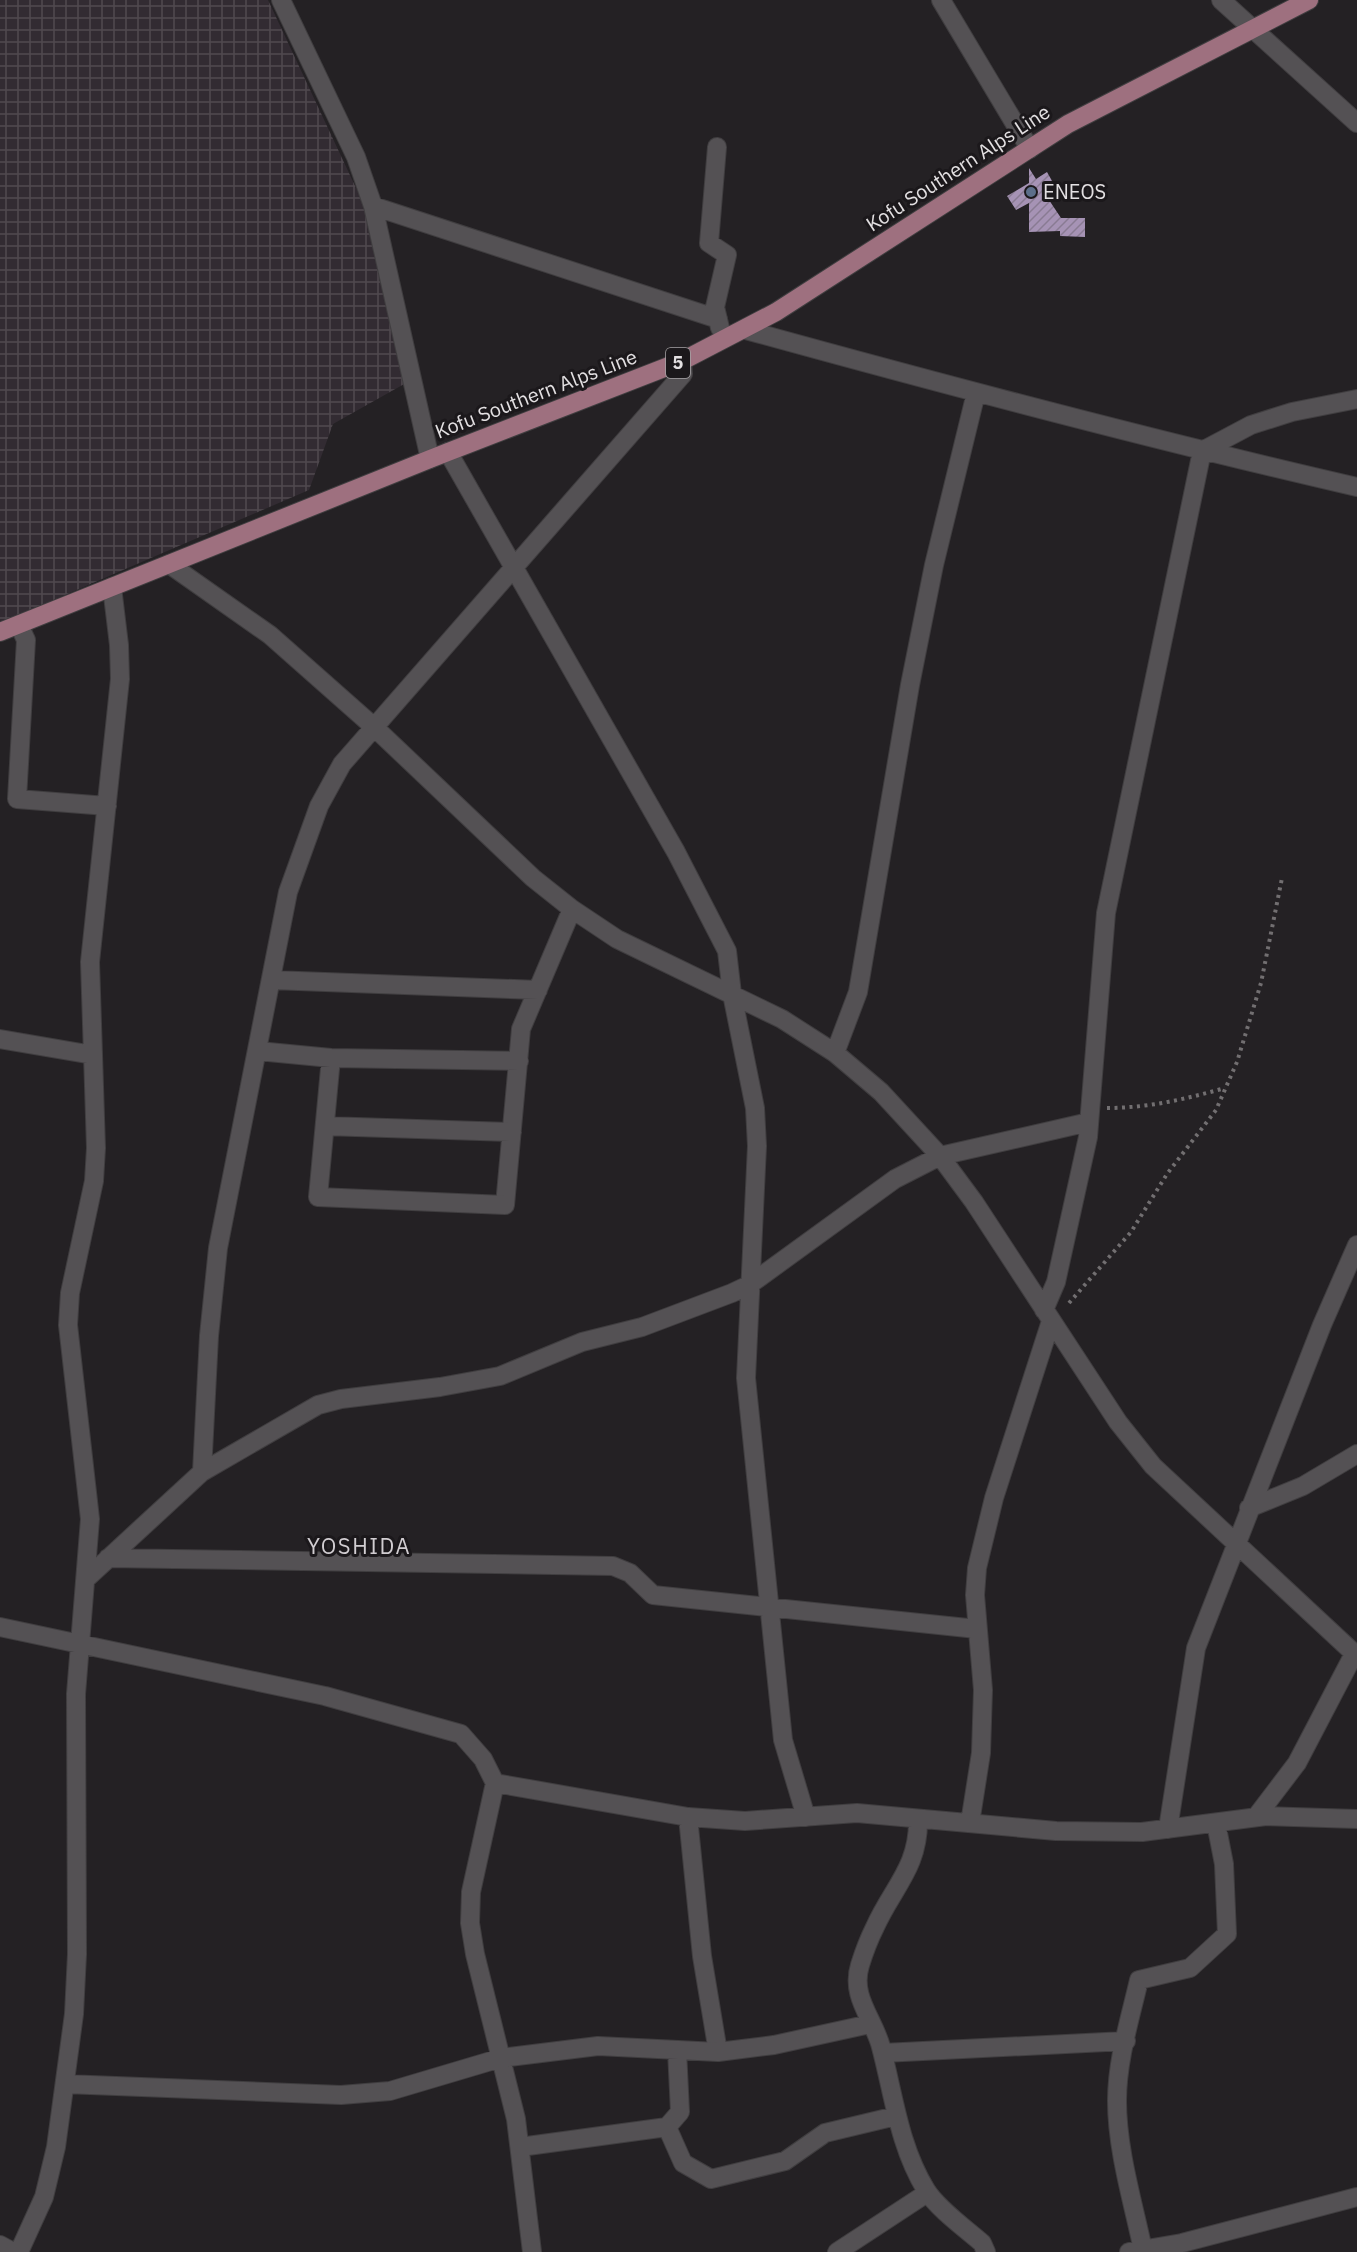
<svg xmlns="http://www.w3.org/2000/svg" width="1357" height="2252" viewBox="0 0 1357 2252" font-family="'IBM Plex Sans',sans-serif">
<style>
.industrial{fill:url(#industrial-grid)}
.building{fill:url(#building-hatch)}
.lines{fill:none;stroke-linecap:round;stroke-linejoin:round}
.minor-casing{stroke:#403e40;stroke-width:20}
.major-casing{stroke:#403e40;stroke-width:20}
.path{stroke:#726f71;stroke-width:4;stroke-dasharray:3 4.5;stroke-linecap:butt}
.minor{stroke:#545154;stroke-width:18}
.major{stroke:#9e707f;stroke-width:18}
.service-dot{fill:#5c6f8a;stroke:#1b181b;stroke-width:2}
.labels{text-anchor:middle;stroke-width:6;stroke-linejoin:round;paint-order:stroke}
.shield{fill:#1b181b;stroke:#a7a4a6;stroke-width:1.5}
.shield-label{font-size:18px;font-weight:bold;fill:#e3e0e2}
.street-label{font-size:20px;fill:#e3e0e2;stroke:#1b181b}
.poi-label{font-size:20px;fill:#e3e0e2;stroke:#1b181b;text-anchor:start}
.quarter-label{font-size:22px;letter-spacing:1.5px;fill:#d1cdd1;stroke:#1b181b}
</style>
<defs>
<pattern id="industrial-grid" width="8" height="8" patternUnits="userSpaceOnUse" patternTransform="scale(1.5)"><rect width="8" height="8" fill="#322b32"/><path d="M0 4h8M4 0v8" fill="none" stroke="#50494f"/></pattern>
<pattern id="building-hatch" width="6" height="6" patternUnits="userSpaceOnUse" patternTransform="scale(1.5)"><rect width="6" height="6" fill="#a693b5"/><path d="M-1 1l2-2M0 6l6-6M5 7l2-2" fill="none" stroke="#897b93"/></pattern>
</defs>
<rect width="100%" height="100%" fill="#242124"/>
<path class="industrial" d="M0,0H268L363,203L406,383L333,424L309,490L0,623Z"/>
<path class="building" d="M1029,168L1036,179L1047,172L1056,188L1045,194L1061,218H1085V237L1060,236V231L1029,232V203L1016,210L1007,196L1029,183Z"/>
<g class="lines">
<defs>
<path id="minor" d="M281,0L356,157L373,206L430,459
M941,0L1030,149
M1221,0L1357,123
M717,147L709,243L727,255L715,307L720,328
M373,206L718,319
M746,330C949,386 1152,440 1357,487
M448,452L676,852L727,951L732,994L755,1108L757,1146L746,1378L783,1740L806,1817
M169,564L270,635L374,727L533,878L572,909L617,939L782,1019L835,1053L881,1092L940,1156L974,1202L1118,1422L1153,1466L1357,1656
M19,625L26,640L17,799L107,806
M272,980L538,990
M0,1039L93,1055
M258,1051L331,1058L519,1061
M835,1053L858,992L910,685L934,565L976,393
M331,1058L318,1197L505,1205L521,1029L572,909
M325,1126L512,1132
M1044,1310L1056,1282L1088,1137L1106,913L1202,451L1251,425L1292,412L1357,399
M202,1472L209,1336L218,1248L288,892L319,806L342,764L683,374L682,361
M1249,1508L1303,1486L1357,1454
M108,1558L613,1566L630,1573L653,1595L977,1629
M86,1579L202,1472L318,1405L341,1399L440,1387L500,1376L582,1342L642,1327L732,1293L749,1285L895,1179L940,1156L1089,1122
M0,1627L325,1696L461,1734L483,1759L495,1783L471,1892L470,1923L475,1954L516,2119L532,2252
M495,1783L688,1817L745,1821L857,1813L1056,1831L1142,1832L1266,1816L1357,1819
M688,1817L702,1956L718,2052
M1256,1817L1297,1763L1354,1654
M918,1819C919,1867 893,1887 875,1927C869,1939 864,1952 860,1965C850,1997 874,2019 881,2047C894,2096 899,2146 926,2190C937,2208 966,2229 982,2243L986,2252
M970,1823L981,1753L983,1690L975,1595L977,1568L994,1498L1051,1321
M1168,1829L1196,1648L1322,1325L1357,1245
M883,2053L1126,2041
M65,2084L341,2095L390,2091L501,2058L598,2046L718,2052L774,2045L870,2024
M667,2127L683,2163L711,2179L785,2161L825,2133L896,2116
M520,2147L667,2127L680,2112L677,2050
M0,2245L13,2252
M1143,2250C1133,2202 1117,2150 1117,2101C1117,2060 1130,2019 1139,1980L1190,1968L1227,1934L1224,1864L1216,1823
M19,2252L44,2197L56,2147L74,2014L77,1954L76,1694L90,1519L68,1325L70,1293L94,1181L96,1148L90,962L120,679L119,645L112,587
M837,2252L927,2193
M1129,2252L1182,2243L1357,2197"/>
<path id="major" d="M0,632L430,459L682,361L776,312L1068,124L1309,0"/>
</defs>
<use href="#minor" class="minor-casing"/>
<use href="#major" class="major-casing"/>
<path class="path" d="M1107,1108C1148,1108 1186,1099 1225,1088
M1069,1303L1131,1232L1167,1174L1216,1110L1237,1062L1261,983L1282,878"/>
<use href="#minor" class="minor"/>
<use href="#major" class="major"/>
</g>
<circle class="service-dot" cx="1031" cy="192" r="6"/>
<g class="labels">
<rect class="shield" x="666" y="348" width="24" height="30" rx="4.5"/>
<g class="shield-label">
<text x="678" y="369">5</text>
</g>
<g class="street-label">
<text transform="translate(958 168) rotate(-33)" y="7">Kofu Southern Alps Line</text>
<text transform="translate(536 394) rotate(-21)" y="7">Kofu Southern Alps Line</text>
</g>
<g class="poi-label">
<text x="1043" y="199">ENEOS</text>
</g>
<g class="quarter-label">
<text x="359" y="1554">YOSHIDA</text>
</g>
</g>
</svg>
